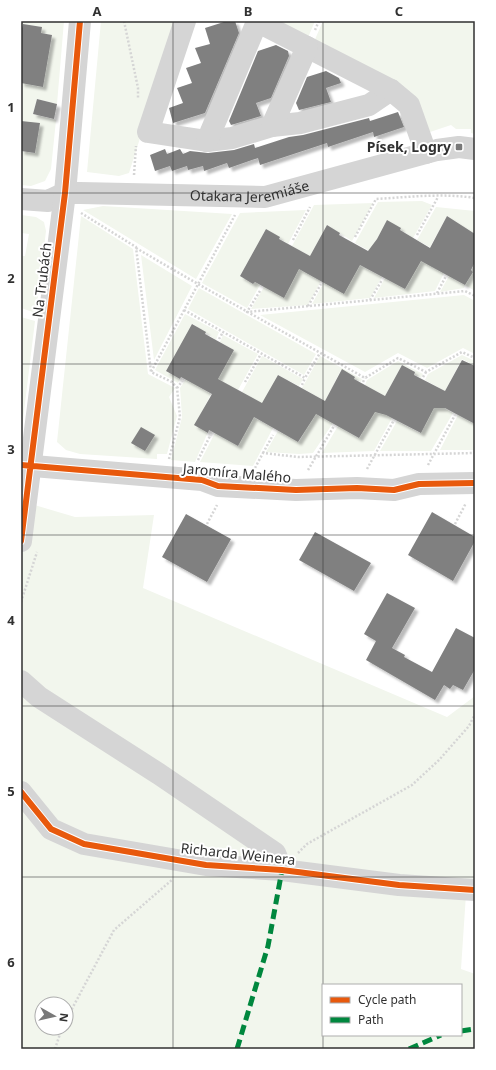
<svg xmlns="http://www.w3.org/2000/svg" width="496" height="1070" viewBox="0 0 496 1070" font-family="'Noto Sans',sans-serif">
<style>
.green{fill:#f2f6ed;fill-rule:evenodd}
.building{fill:#808080;filter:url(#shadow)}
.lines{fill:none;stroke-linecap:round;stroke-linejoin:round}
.path{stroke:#d5d5d5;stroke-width:2.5;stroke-dasharray:2 2;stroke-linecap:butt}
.minor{stroke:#d5d5d5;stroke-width:22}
.quiet{stroke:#00873e;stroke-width:5;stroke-dasharray:10 5;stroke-linecap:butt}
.cycleway-casing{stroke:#fff;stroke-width:8}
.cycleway{stroke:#e8590c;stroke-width:6}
.grid{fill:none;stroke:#313131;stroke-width:1;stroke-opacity:0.55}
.poi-dot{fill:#797979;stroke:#fff;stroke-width:1.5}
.labels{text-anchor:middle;stroke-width:4;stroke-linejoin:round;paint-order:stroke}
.poi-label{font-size:14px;font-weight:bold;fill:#313131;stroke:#fff;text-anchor:end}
.street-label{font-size:14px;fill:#313131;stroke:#fff}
.neatline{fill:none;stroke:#313131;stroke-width:1.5}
.grid-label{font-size:13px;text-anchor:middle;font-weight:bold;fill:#313131}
</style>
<defs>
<filter id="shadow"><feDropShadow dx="3.5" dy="3.5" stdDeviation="1" flood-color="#0004"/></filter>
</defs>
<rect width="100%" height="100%" fill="#fff"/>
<path class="green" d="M21,21H64L57,104L37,99L33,114L56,120L51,169L45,181L31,186L21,185V151L35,153L39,127L21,121V82L50,47L52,35L41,33V27L23,24L21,33Z
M101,21H177L129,173L119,176L87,172Z
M268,21H315L307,40Z
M323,21H475V134L471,133V129H456L451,125L424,134L413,100L313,44Z
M422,201L432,205L413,238L387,221L370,251L355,243L378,202Z
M373,203L352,241L327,225L310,256L292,246L314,205Z
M103,206L232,214L196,279L83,210Z
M436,207L475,211L474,234L447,216L430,247L417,240Z
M306,210L288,244L266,229L240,276L253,284L255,282L260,285L247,308L202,283L240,213Z
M21,215L36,217L44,222L46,231L36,313L21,308V256H25L29,234L21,233Z
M81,216L133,249L148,374L175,388L169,397L177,416L167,454H157V459L80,454L66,450L57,442Z
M141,255L192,286L154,360Z
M419,259L444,273L435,291L374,298L385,278L405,289Z
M475,263V291L465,285L464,288L440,292L449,276L465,285Z
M358,264L382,277L370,298L312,304L324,282Z
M298,268L321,281L308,305L251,309L264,287Z
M199,288L316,354L304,375L188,309Z
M464,295L475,301V354L463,348L427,368L398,353L365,372L260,315Z
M185,314L219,332L216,340L193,324L166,371L180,379L178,383L155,370Z
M21,317L35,321L21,436Z
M223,335L258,354L238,390L215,378L234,350L220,342Z
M462,355L475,361V366L462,359L445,391L425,380L428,374Z
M262,356L303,379L299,386L278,375L264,405L242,392Z
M320,356L362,379L361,382L354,379L355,377L341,370L325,401L302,388Z
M398,361L423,374L421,378L414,374L415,372L402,365L385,396L365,385L367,380Z
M186,379L211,394L195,425L208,432L195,462L171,460L182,417L180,388Z
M434,402L453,413L431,451H380L397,421L420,433Z
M373,408L392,418L374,451L322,453L338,426L359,438Z
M313,412L333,423L313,453L299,454L266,452L278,431L299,442L306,429Z
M458,415L475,424V450H440Z
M252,416L273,428L253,466L200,462L215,433L238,446L245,433L243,431Z
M21,501L75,517L154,515L143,588L447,717L475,696V879H467L461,969L475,974V1049H21ZM323,985H461V1035H323ZM42,1004H66V1028H42Z"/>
<path class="building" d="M227,21H235L239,33L205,113L173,123L169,108L183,103L177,88L192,83L186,68L201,63L195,48L210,44L205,28Z
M23,24L42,27L41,33L52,35L43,87L21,83V33Z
M276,45L288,51L289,56L271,98L256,103L261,116L231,125L229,121L258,51Z
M326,71L339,78L341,83L326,88L331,102L299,110L296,103L307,77Z
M37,99L57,104L54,119L33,114Z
M398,112L404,127L374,137L373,132L328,147L327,143L260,165L258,158L229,168L227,163L204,171L203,166L188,170L187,166L172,171L170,166L155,171L150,155L165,149L167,154L180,149L183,154L190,151L208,153L234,150L254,144L255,148L289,137L303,135L369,118L370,121Z
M21,121L40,123L35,153L21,151Z
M447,216L475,234V262L471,270L473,272L465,285L421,261L405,289L360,265L344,294L299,269L284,298L255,282L253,284L240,276L266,229L280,237L279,239L310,256L327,225L340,233L339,235L368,251L377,239L387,220L401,228L400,230L430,248Z
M192,324L206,332L205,334L234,350L218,379L262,403L278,375L325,401L342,369L355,377L354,379L385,396L402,365L415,372L414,375L445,391L462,360L475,366V424L445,408H434L421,433L386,415L375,412L359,438L316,414L298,442L254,417L238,446L209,430L208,433L194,425L212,394L181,377L180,379L166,371Z
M141,427L155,435L145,451L131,443Z
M432,512L475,537V541L453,581L408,555Z
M186,514L231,539L207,582L162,557Z
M315,532L371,563L354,591L299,560Z
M387,593L415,608L392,648L405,655L404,657L432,672L456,628L475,638V669L463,690L453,685L450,689L444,685L435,700L366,660L376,641L364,634Z"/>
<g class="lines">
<path class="path" d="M124,21L138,88V99
M315,30L319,21
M134,175L136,146
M81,213L136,247L151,372
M417,235L438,197
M355,237L376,199C409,197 443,193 475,198
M293,240L310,207
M136,248L198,284L365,378L398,358L426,372L462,352L475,358
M260,291L247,312L465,291L475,296
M437,293L446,276
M370,300L382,280
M308,306L321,284
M184,310L305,378L320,353
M219,339L223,332
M423,377L426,372
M245,382L261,354
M363,382L365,378
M302,385L305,378
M177,388L183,380
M263,453L273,435
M169,459L180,417L177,388L172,382L151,372L235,215
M198,460L211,434
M428,465L455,415
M255,468L263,453L298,457L475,453
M367,469L394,420
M308,470L334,426
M207,524L217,505
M455,524L466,503
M21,602L37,552
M298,853L307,844L412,785L439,760L469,726L475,714
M66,1020L114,930L173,879
M55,1049L62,1028"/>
<g class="minor">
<path d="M185,21L148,132L207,141L232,138L272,126L300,123L369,105L391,90"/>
<path d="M256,21L391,90L409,105L426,153"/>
<path d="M272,126L307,47"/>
<path d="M207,141L257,22"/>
<path id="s1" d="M21,199L48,201L65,193H80L265,197L437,150L459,147L475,149"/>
<path d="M21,465L202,480L218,486L296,490L357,488L394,490L419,484L475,483"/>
<path d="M21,541L65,193L80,21"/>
<path d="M21,681L39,697L159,774L275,853L282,870"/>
<path d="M21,792L51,829L84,844L206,865L282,870L399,885L475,890"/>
</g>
<path class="quiet" d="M461,1031L475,1029
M237,1049L268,946L282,870
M409,1049L441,1035"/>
<defs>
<path id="cycleway" d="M21,465L202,480L218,486L296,490L357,488L394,490L419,484L475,483
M21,541L65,193L80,21
M21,792L51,829L84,844L206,865L282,870L399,885L475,890"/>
</defs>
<use href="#cycleway" class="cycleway-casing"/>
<use href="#cycleway" class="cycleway"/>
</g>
<path class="grid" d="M173,21V1049M323,21V985M21,193H475M21,364H475M21,535H475M21,706H475M21,877H475M323,1035V1049"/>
<rect class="poi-dot" x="455" y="143" width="8" height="8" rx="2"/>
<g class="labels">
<g class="poi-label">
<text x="451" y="152">Písek, Logry</text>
</g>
<g class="street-label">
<text dy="5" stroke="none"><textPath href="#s1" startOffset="231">Otakara Jeremiáše</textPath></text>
<text transform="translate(42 280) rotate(-83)" y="5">Na Trubách</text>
<text transform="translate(237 473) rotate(5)" y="5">Jaromíra Malého</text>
<text transform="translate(238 854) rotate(6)" y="5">Richarda Weinera</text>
</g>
</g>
<rect width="496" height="1070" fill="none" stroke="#ffffff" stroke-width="44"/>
<rect x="322" y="984" width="140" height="52" fill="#ffffff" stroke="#adadad"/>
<rect x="330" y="997" width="20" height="6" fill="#e8590c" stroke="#adadad"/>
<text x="358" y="1004" font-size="12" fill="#313131">Cycle path</text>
<rect x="330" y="1017" width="20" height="6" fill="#00873e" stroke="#adadad"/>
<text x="358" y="1024" font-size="12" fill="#313131">Path</text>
<g transform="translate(54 1016) rotate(98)"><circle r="19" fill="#ffffff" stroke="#adadad"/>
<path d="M0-3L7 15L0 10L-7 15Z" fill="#797979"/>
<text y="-6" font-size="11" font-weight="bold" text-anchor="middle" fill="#313131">N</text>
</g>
<rect x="22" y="22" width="452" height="1026" class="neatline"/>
<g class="grid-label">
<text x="97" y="16">A</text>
<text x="248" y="16">B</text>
<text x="399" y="16">C</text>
<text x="11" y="112">1</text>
<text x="11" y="283">2</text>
<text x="11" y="454">3</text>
<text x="11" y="625">4</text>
<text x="11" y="796">5</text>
<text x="11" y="967">6</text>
</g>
</svg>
